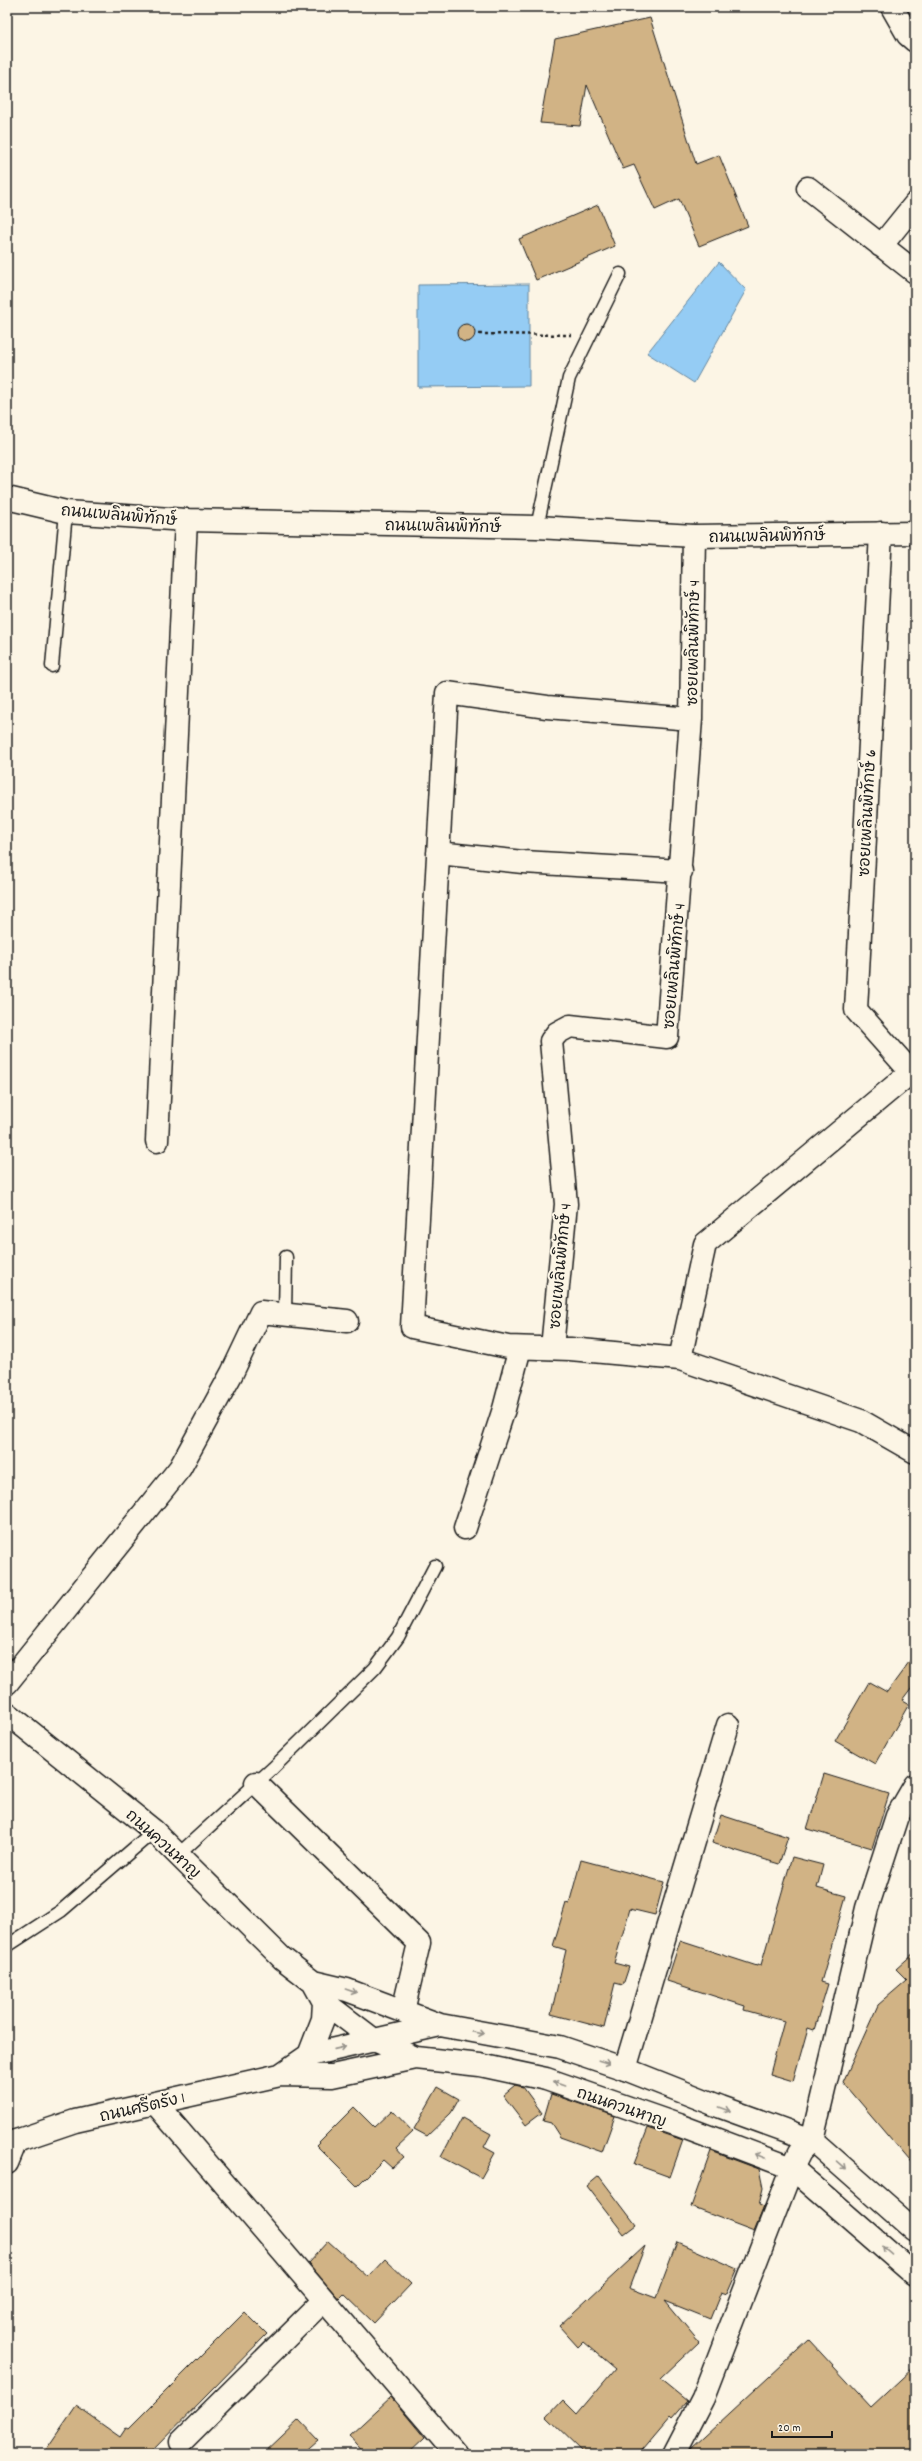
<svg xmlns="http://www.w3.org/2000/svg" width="922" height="2461" viewBox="0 0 922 2461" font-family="Dekko,'Playpen Sans Thai',sans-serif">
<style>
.water{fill:#95ccf4;stroke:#65869e}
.building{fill:#d1b385;stroke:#1c1c1c}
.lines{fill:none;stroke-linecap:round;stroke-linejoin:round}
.lane-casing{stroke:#1c1c1c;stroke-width:15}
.street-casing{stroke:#1c1c1c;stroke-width:25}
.secondary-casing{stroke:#1c1c1c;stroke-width:25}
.path{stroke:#1c1c1c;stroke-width:2.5;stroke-dasharray:3 3;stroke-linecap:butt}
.lane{stroke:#fcf5e5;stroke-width:12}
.street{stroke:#fcf5e5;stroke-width:22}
.secondary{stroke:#fcf5e5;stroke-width:22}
.oneway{stroke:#97938b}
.labels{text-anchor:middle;stroke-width:4;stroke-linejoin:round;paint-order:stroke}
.street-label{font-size:16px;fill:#1c1c1c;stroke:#fcf5e5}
</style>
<rect width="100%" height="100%" fill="#fcf5e5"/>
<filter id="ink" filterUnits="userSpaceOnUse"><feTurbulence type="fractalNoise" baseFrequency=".025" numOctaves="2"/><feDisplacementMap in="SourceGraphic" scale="8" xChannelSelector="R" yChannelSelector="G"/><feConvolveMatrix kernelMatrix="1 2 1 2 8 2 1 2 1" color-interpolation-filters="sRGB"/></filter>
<g filter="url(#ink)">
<path class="water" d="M719,262L746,290L694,383L647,353Z
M529,284V386L418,387V285Z"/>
<path class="building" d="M650,18L696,164L719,155L748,226L699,246L679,199L655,210L634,165L623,169L587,85L580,126L540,123L555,39Z
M598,205L615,246L536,280L519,239Z
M457 333a9 9 0 1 1 18 0a9 9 0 1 1-18 0Z
M915,1654V1683L902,1700L909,1704L875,1764L835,1741L869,1682L887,1692Z
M824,1774L889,1794L872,1848L807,1829Z
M721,1815L788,1837L779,1864L712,1843Z
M792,1857L823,1865L817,1888L846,1896L821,1982L828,1984L814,2030L808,2028L793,2081L770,2074L784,2021L744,2010L745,2006L667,1981L680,1941L757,1966L758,1964L761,1965Z
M581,1860L664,1882L655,1915L630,1909L614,1963L629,1967L623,1985L615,1983L604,2028L551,2014L566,1950L553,1946L566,1903L569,1904Z
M915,1952V2167L843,2082L878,2005L907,1980L896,1969Z
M515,2085L523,2087L542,2113L526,2125L503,2095Z
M438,2087L459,2099L451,2113L427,2136L414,2129Z
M551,2094L615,2116L602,2152L560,2137L551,2123L543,2121Z
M354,2107L374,2127L392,2110L413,2132L396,2148L404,2157L392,2168L383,2160L357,2186L316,2145Z
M462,2118L491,2134L484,2147L495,2153L481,2178L441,2157Z
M648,2128L683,2140L670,2177L634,2164Z
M711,2151L759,2169L763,2188L759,2205L764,2207L754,2231L691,2207Z
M599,2176L636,2225L624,2234L587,2186Z
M328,2241L368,2277L385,2259L411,2284L374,2323L344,2294L339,2299L308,2263Z
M677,2242L738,2269L727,2294L721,2292L710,2319L665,2301L699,2342L660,2379L687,2401L673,2417L671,2415L638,2454H585L547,2417L563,2400L577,2414L615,2369L583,2342L578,2347L559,2326L645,2246L629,2288L656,2298Z
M245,2312L267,2334L149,2454H43L76,2406L120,2437L126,2428L128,2429Z
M809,2340L871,2407L915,2366V2454H688L691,2449Z
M391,2397L425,2438L408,2454H365L349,2436Z
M299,2420L318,2440L302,2454H263Z"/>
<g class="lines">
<defs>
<path id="lane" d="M537,527L569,378L620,274
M52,666L66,512
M285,1315L286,1257
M179,1854L273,1768L375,1668L398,1637L435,1566
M7,1946L61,1911L154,1831"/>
<path id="street" d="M892,7L908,35L915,41
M808,188L915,272
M881,246L915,204
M881,533L856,1010L911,1072
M691,719L547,707L447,693L412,1327L508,1347L570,1349L680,1359L861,1421L915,1452
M438,853L523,862L681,871
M157,1141L186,520
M552,1348L566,1204L551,1041L557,1033L570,1026L667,1037L691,719L694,536
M680,1359L705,1244L915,1069
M465,1528L504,1409L520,1348
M7,1683L180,1468L232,1373L261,1312L347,1321
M256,1783L419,1943L403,2011
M625,2069L728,1725
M156,2104L456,2454
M7,2163L16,2141
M181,2442L324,2300
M674,2454L703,2398L792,2168L800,2152L812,2140L867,1908L897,1816L915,1785"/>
<path id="secondary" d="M7,498L66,512L186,520L537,527L694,536L915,533
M7,1713L154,1831L282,1958L313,1982L347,1990L440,2025L560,2047L625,2069L721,2107L812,2140L915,2231
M313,1982L324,2002L374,2040L416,2058L480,2065L546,2079L678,2125L792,2168L915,2275
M309,2055L323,2019L324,2002
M280,2075L309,2055L440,2025
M7,2144L75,2121L280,2075L332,2076L416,2058"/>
</defs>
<use href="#lane" class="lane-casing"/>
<use href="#street" class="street-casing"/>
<use href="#secondary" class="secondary-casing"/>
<path class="path" d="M479,334L573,335"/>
<use href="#lane" class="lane"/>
<use href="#street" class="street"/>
<use href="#secondary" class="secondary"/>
</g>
<defs><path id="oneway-shaft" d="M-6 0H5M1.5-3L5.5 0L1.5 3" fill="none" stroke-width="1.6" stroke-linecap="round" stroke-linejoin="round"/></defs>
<g class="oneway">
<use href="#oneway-shaft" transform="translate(351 1991) rotate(19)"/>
<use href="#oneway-shaft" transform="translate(478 2033) rotate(11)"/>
<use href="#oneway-shaft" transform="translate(340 2048) rotate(-13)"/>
<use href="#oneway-shaft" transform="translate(604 2062) rotate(18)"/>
<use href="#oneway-shaft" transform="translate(559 2084) rotate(-161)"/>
<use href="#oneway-shaft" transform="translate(725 2109) rotate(20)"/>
<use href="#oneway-shaft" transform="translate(760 2156) rotate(-159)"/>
<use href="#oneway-shaft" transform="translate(841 2165) rotate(41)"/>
<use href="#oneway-shaft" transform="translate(886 2250) rotate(-139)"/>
</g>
</g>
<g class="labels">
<g class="street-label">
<text transform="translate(119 514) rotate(5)" y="6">ถนนเพลินพิทักษ์</text>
<text transform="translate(443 525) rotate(1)" y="6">ถนนเพลินพิทักษ์</text>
<text transform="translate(767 535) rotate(-1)" y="6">ถนนเพลินพิทักษ์</text>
<text transform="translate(692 643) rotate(-89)" y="6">ซอยเพลินพิทักษ์ 4</text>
<text transform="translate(866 813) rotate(-87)" y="6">ซอยเพลินพิทักษ์ 6</text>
<text transform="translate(673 966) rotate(-85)" y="6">ซอยเพลินพิทักษ์ 4</text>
<text transform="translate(559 1266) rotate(-85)" y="6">ซอยเพลินพิทักษ์ 4</text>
<text transform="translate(164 1843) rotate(42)" y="6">ถนนควนหาญ</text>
<text transform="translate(142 2106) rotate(-13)" y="6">ถนนศรีตรัง 1</text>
<text transform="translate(622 2106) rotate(19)" y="6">ถนนควนหาญ</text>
</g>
</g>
<rect width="922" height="2461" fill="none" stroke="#fcf5e5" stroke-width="24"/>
<rect x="12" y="12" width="898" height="2437" fill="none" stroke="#1c1c1c" stroke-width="1.5" filter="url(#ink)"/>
<path d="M772 2431v6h60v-6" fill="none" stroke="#1c1c1c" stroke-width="2"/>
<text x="778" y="2431" font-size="12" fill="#1c1c1c" stroke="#fcf5e5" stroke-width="3" paint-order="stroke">20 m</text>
</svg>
